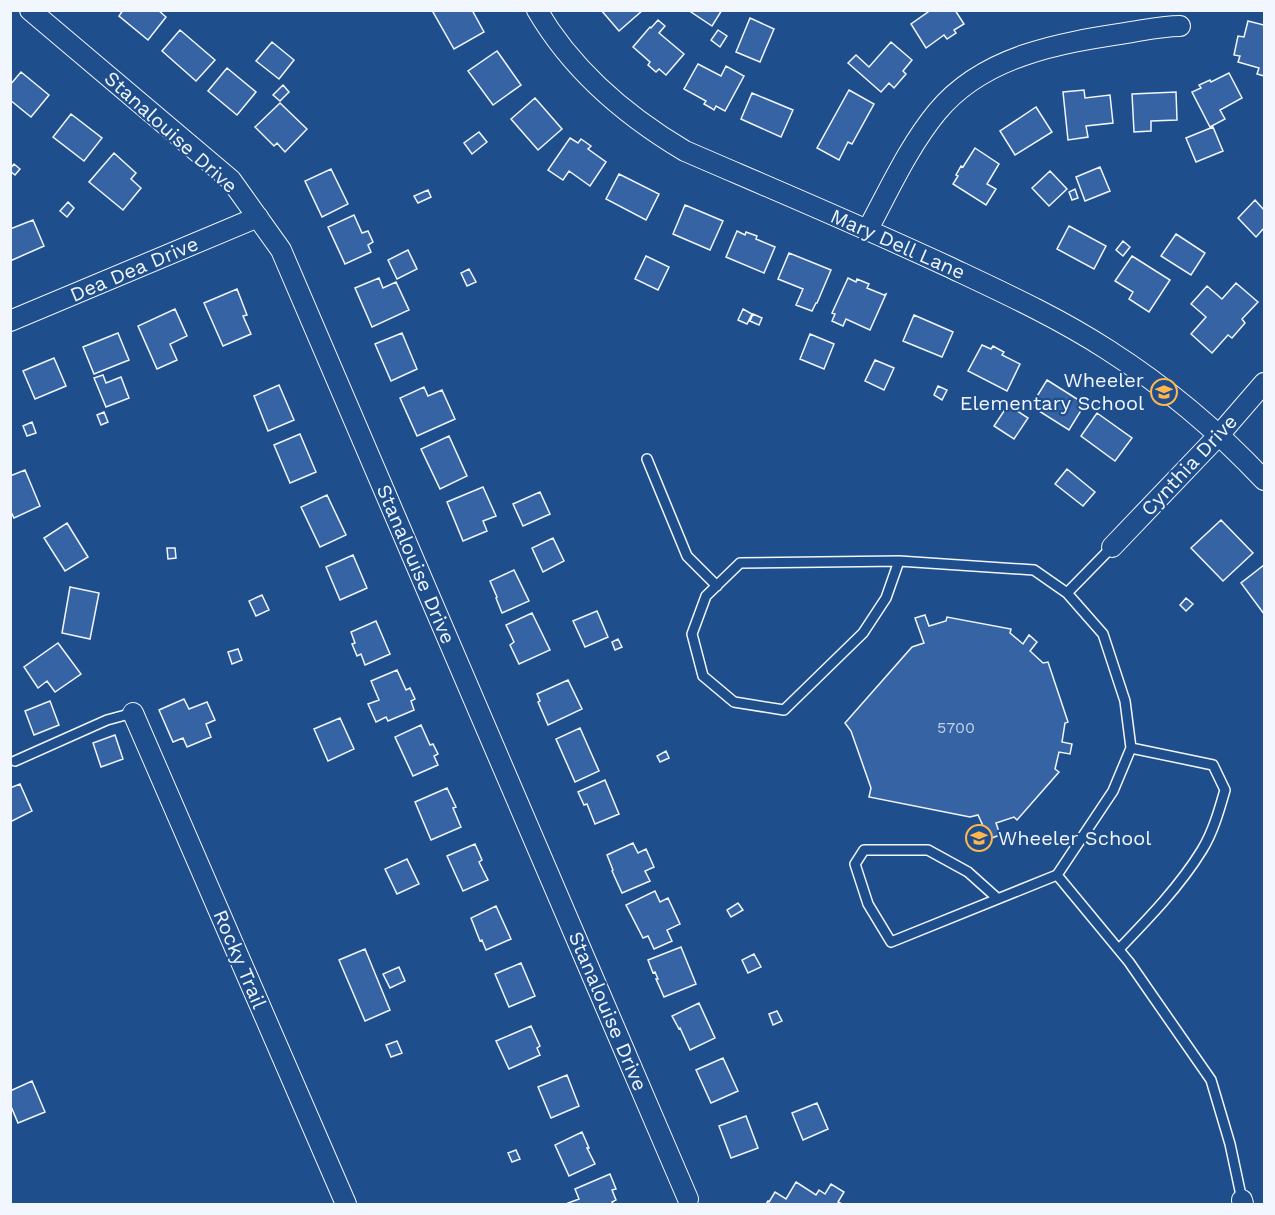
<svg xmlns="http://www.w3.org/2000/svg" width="1275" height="1215" viewBox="0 0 1275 1215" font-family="'Work Sans',sans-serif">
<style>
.building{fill:#3563a3;stroke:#f2f6ff;stroke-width:1.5}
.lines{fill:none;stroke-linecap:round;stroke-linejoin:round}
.lane-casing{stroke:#f2f6ff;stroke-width:12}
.street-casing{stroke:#f2f6ff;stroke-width:22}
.lane{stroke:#1f4e8c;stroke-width:9}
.street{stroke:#1f4e8c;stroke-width:20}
.labels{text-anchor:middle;stroke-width:4.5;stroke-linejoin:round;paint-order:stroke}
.number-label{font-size:16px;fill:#c3d1e8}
.street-label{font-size:20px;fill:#f2f6ff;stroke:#1f4e8c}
.poi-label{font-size:20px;fill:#f2f6ff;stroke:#1f4e8c;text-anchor:end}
</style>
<rect width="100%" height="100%" fill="#1f4e8c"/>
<path class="building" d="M123,10H158L166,17L148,40L119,16Z
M437,10H472L484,32L454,49L433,12Z
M601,10H643L619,31Z
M688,10H722L712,26Z
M931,10H955L964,24L954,30L956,33L947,39L944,35L926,48L911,24Z
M750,18L774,29L760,62L736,52Z
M658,20L665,26L659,33L684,54L666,75L659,69L656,72L648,65L650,62L633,47L650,27L651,28Z
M1248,21L1264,25V76L1257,74L1259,68L1238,62L1240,56L1234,55L1238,36L1244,37Z
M180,30L215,60L196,81L162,51Z
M718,30L727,36L720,47L711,40Z
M272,42L294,60L279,79L256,61Z
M891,42L912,60L903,71L906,74L894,88L889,83L881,92L848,63L856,55L869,67Z
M497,51L521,85L493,105L468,71Z
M698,64L721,76L726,66L744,76L725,111L716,106L714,110L711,108L704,104L706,101L684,89Z
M227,68L256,92L237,115L208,91Z
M21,72L49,95L31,117L10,100V85Z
M1229,73L1242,98L1220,110L1225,119L1210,127L1192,92L1201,88L1199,85L1210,80L1211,82Z
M283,85L289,92L280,101L273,95Z
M849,90L874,104L852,144L848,142L839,160L817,148Z
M1084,90L1085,98L1110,95L1113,123L1086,126L1088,137L1068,140L1063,92Z
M1176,92L1177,120L1151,121V131L1134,132L1132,94Z
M752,93L793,110L781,137L741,119Z
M535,98L562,129L538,150L511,119Z
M280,103L307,129L285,152L277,143L274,146L255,127Z
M1036,107L1052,132L1015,155L1000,131Z
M71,114L102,138L84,161L53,137Z
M1213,127L1223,151L1196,162L1186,138Z
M479,132L487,142L472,154L464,143Z
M570,138L578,143L581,139L591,146L588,149L606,162L590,186L569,171L563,180L548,170Z
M975,148L999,164L987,184L996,189L986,205L953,184L958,176L956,175L961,166L963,167Z
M114,153L136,173L131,179L141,188L123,210L89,182Z
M14,164L20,169L15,175L10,171V169Z
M1100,167L1110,191L1085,201L1076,177Z
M331,169L348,204L322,217L305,181Z
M1050,171L1067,189L1049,206L1032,188Z
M619,174L659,194L646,220L606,199Z
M1075,189L1078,198L1072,200L1069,192Z
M428,190L431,197L418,203L414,196Z
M1255,200L1264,210V228L1256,237L1238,218Z
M68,202L74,208L67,217L60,211Z
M685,205L723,221L710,250L673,234Z
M354,215L362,233L368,231L373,242L368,245L371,252L345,264L328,227Z
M33,220L44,246L10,261V229Z
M1069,226L1106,246L1094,269L1057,249Z
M737,231L745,235L746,232L757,236L756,239L775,247L764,273L726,257Z
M1176,234L1205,253L1191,275L1161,256Z
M1123,241L1130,247L1123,256L1116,250Z
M408,250L417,269L397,279L388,260Z
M789,253L831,270L817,303H816L812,311L796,305L803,289L778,279Z
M646,256L669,267L658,290L635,279Z
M1132,256L1170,280L1149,312L1129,299L1133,292L1115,281Z
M469,269L476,282L467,286L461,273Z
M379,278L383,288L396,282L409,310L372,327L355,288Z
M848,278L856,282L857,279L869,284L867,288L884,295L886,294L870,330L846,319L843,326L832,321L835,314L832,313Z
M1236,283L1258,302L1242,319L1245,323L1232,338L1228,335L1212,353L1191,334L1206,317L1191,304L1207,286L1222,299Z
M237,289L247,315L243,316L251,334L223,346L204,303Z
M175,309L187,336L170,344L177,360L157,369L138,326Z
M743,309L752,314L747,324L738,320Z
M753,314L762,318L759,325L750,321Z
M914,315L953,332L942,357L903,341Z
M118,333L129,360L94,374L83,347Z
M402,333L417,369L391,381L375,344Z
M810,334L834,344L824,369L800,359Z
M982,345L991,349L993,346L1004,352L1002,355L1020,364L1007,391L968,371Z
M54,358L66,386L35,399L23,371Z
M875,360L894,368L884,390L865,381Z
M103,375L106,383L121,377L129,398L106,407L94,378Z
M1047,380L1085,404L1069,430L1031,406Z
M279,385L294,420L268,431L254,396Z
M938,386L947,390L942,400L934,395Z
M424,387L428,396L442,390L455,419L417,436L400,398Z
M1008,405L1028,418L1014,439L994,426Z
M104,412L108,422L101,425L97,415Z
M1097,413L1132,438L1115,461L1081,436Z
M32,422L36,433L27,436L23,426Z
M300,434L316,472L290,483L274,445Z
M449,436L467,476L440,489L421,449Z
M1067,469L1095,492L1083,506L1055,484Z
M25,470L40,506L14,518L10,510V476Z
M483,487L496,516L483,521L487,531L463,541L447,502Z
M540,492L550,514L523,526L513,504Z
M327,495L346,535L320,547L301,507Z
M1221,520L1253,553L1223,581L1191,548Z
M67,523L88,557L65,571L44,538Z
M553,538L564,561L543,572L532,548Z
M167,548H175L176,558L168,559Z
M353,555L367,588L340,600L326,567Z
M1264,565V614L1241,583Z
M514,570L529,601L502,613L496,598L497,597L490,581Z
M70,587L99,593L90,639L62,633Z
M262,595L269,610L256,616L249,601Z
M1186,598L1193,604L1186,611L1180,605Z
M597,611L608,637L585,647L573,621Z
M532,613L550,650L519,664L510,645L514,642L506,625Z
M925,615L929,626L946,621L947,617L1011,629L1010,633L1023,644L1029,635L1037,642L1030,651L1043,663L1048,662L1068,722L1065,723L1062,742L1072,744L1070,754L1059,752L1055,769L1059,772L1017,820L1014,817L996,823L1000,835L989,839L978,815L970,817L869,797L871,788L851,731L845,723L912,647L924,643L915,618Z
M376,621L390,654L365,665L361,654L357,656L352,644L355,643L351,632Z
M618,639L622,647L615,650L612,642Z
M58,643L81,674L55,692L47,681L38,688L24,667Z
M238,649L242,660L232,664L228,652Z
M397,670L406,690L410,688L415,699L411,701L414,710L388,721L386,717L376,722L368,704L379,700L371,681Z
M568,680L582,709L548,725L538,702L540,701L537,694Z
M184,699L189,709L207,702L215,720L206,724L211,737L187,747L183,738L173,742L159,710Z
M50,701L59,725L34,735L25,711Z
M340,718L354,749L328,761L314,729Z
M421,725L430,745L433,744L438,754L434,756L438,765L413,776L395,737Z
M580,728L599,771L575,782L556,739Z
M115,735L123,759L101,767L93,743Z
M666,751L669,758L660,762L657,756Z
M605,780L619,814L595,824L587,804L584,805L578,792Z
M20,784L32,811L10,822V788Z
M447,788L456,807L453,808L461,827L431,840L415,802Z
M633,843L638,853L646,849L654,867L645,871L650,881L622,893L612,871L613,870L607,855Z
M475,844L482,860L479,862L488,880L463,891L447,856Z
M407,859L419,884L397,894L385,869Z
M655,891L660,902L668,898L680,924L667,930L672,941L654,949L648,936L643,938L626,905Z
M738,903L743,910L731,917L727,910Z
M496,906L511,939L486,950L482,940L480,941L471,918Z
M681,947L696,984L664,997L656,979H658L655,972L653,973L648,960Z
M365,949L390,1010L365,1021L339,960Z
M754,954L761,967L748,973L742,960Z
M521,963L535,996L509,1007L495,974Z
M399,967L405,981L390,988L383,974Z
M699,1003L715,1038L690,1050L680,1028L679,1029L672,1016Z
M777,1011L782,1021L773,1025L769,1014Z
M531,1026L540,1046L537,1048L540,1055L509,1069L496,1041Z
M397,1041L402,1053L391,1057L386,1045Z
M723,1058L738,1091L711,1103L696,1070Z
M567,1075L579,1106L551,1118L538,1087Z
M32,1081L45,1112L18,1123L10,1104V1091Z
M817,1103L828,1129L803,1140L792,1113Z
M746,1116L758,1148L731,1158L719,1126Z
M582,1132L589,1148H587L595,1164L569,1176L555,1145Z
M516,1150L520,1159L512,1162L508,1153Z
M610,1174L616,1189L612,1190L616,1200L612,1202L613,1204H569L568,1203L579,1199L575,1189Z
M796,1182L816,1195L819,1190L825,1194L831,1184L844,1192L838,1202L842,1204H766L768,1201L769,1202L775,1192L786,1199Z"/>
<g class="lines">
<defs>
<path id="lane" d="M647,459L687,556L717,586
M899,561L886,598L863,633L784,710L734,702L703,676L692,634L706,596L740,563L899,561L1034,570L1067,593L1112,547
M15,761L107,720L133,713
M1057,875L1129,962L1211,1080L1230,1144L1242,1200
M997,898L968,872L928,850H864L855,864L868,904L891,942L1057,875L1113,791L1131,748L1125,701L1103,634L1067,593
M1119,949C1148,919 1180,886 1202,850C1213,832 1219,811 1225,790L1213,765L1131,748"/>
<path id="street" d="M30,10L231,180L281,250L688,1199
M537,10C572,70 626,116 685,151C773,189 861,226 947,266C1002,292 1057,317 1108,350C1166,387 1218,431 1264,480
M868,229C889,190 909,146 937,112C983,56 1059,43 1126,33C1145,30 1162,26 1180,26
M10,321L258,217
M1112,547L1219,435L1264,383
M133,713L346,1204
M1242,1200L1243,1204"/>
</defs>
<use href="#lane" class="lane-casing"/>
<use href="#street" class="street-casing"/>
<use href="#lane" class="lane"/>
<use href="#street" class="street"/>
</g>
<defs>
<symbol id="school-ring" viewBox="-11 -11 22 22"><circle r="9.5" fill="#1f4e8c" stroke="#ffb74d" stroke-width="1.5"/><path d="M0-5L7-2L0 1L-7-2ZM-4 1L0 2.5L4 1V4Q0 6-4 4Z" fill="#ffb74d"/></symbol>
</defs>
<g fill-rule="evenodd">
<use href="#school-ring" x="1149" y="377" width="30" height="30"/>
<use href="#school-ring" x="964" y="823" width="30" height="30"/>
</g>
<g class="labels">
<g class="number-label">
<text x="956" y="733">5700</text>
</g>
<g class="street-label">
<text transform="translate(171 132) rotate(42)" y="7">Stanalouise Drive</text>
<text transform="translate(898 244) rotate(24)" y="7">Mary Dell Lane</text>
<text transform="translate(134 269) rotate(-23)" y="7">Dea Dea Drive</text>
<text transform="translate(1189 465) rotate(-47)" y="7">Cynthia Drive</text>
<text transform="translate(416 564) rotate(67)" y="7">Stanalouise Drive</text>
<text transform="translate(240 959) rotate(67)" y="7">Rocky Trail</text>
<text transform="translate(608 1011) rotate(67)" y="7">Stanalouise Drive</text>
</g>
<g class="poi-label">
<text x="1144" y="387">Wheeler<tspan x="1144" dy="23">Elementary School</tspan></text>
<text x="998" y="845" text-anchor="start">Wheeler School</text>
</g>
</g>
<rect width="1275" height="1215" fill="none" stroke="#f2f6ff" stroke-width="24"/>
</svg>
